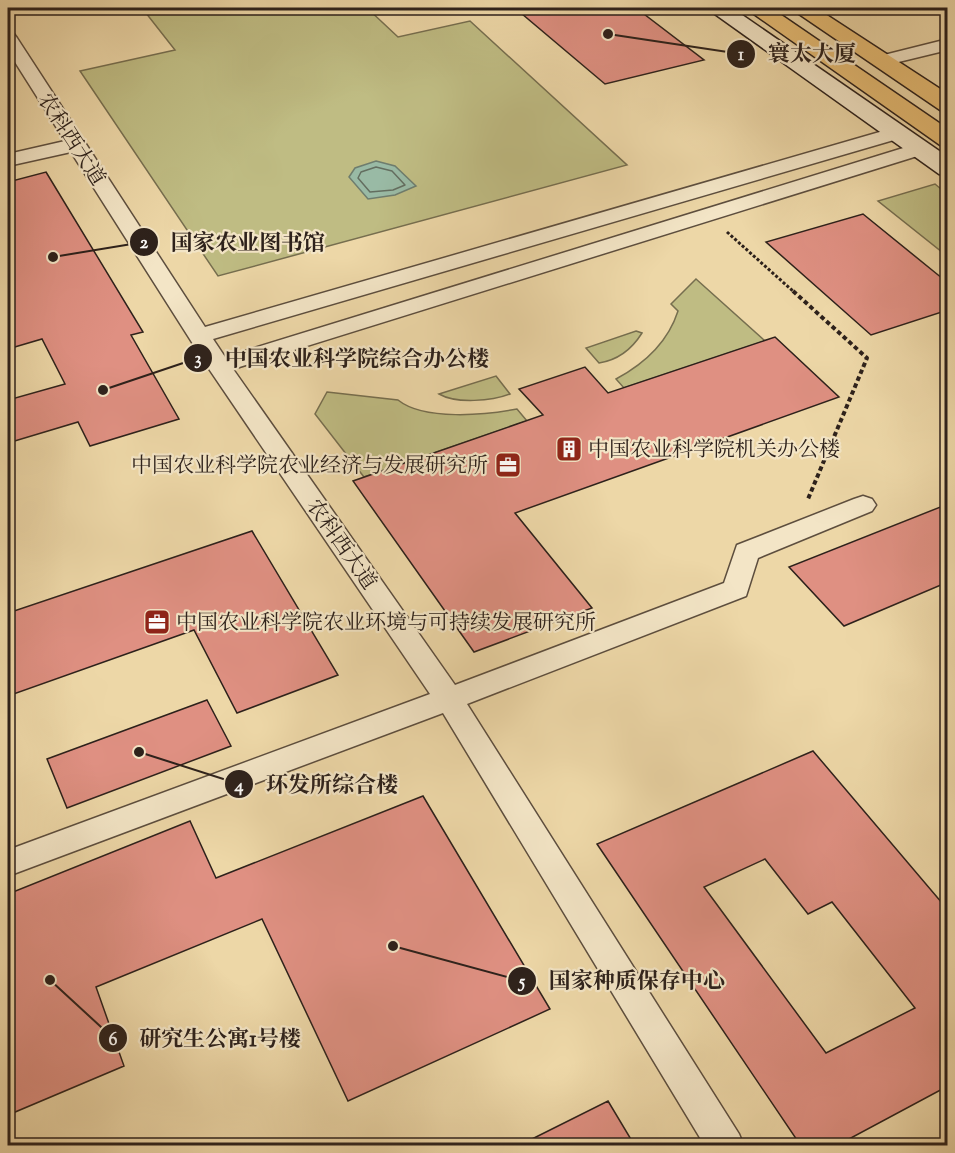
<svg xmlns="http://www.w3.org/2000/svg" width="955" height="1153" viewBox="0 0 955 1153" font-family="'Sorts Mill Goudy','Noto Serif SC',serif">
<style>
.green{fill:#bfbc83;stroke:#766e4f;stroke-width:1.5}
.water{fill:#99baa5;stroke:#6e7d6e;stroke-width:1.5}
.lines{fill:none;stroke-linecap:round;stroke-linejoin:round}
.shore{stroke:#636e60;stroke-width:1.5}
.building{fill:#df9082;stroke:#2d211b;stroke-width:1.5;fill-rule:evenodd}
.street-casing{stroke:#5d4e3e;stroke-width:3}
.secondary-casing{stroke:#2d211b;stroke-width:3}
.primary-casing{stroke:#2d211b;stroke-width:3}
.path-far1{stroke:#2d211b;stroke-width:3;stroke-dasharray:3 2;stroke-linecap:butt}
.path{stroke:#2d211b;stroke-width:4;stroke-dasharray:4.5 3;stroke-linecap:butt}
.street{fill:#f3e5c6;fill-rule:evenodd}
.secondary{fill:#f3e5c6;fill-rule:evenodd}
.primary{fill:#e6bc74;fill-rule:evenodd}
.labels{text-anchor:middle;stroke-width:4.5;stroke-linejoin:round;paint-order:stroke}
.street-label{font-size:21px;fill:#2d211b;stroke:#f3e5c6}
.poi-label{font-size:21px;fill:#2d211b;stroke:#f3e5c6;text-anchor:start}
.leader{fill:none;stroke:#2d211b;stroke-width:2}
.callout-dot{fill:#2d211b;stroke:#f3e5c6;stroke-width:2}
.mark-label{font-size:18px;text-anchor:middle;font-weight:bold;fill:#fff}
.callout-label{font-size:22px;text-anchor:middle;font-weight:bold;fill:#2d211b;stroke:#f3e5c6;stroke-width:4.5;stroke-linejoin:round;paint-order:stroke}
</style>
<rect width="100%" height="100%" fill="#edd7a7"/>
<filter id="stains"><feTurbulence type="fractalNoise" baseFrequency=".00333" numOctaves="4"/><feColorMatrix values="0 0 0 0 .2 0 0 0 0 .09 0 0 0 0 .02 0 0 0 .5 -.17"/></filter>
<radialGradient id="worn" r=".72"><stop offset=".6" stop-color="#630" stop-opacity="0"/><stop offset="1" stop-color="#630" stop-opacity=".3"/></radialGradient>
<path class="green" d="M142,8H367L398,37L470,21L627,165L218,276L80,71L175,50Z
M935,184L947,194V256L878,201Z
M696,279L765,341L624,388L616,379C644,364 668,342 678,311L671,304Z
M636,331L642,333C632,349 618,360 599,363L586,348Z
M496,376L510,394C492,401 456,404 439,394Z
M327,392L398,400C424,421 486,415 517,409L527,421L364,477L315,414Z"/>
<path class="water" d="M376,161L395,166L416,186L395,195L368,199L349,177L355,168Z"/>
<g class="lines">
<path class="shore" d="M376,167L392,171L405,185L393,190L370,192L358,178L361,172Z"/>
</g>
<path class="building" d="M515,8H636L704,60L605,84Z
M46,172L143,332L131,335L179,419L90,446L78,422L8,443V400L65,384L42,339L8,349V182Z
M863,214L948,283V310L871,335L766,242Z
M775,337L839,397L515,513L592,608L474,652L353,481L543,415L519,389L585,367L608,393Z
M948,504V582L844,626L789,567Z
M252,531L338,675L237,713L194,630L8,696V613Z
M207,700L231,746L67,808L47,759Z
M813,751L948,910V1086L836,1146H801L597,844ZM765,859L808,914L832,902L915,1008L826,1053L704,887Z
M423,796L550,1009L348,1101L262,919L96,987L124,1066L8,1115V894L190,821L216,878Z
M608,1101L635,1146H518Z"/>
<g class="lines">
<defs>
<path id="street" d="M8,33L14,34L17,38L205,327L890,129H904L907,133L904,137L213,339L225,357L913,145H927L930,149L927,153L233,369L455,685L724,583L737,545L854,499L863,496L872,499L876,505L872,511L758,558L746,596L467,704L739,1134L744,1146H705L443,713L8,876V850L430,694L207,366L71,152L8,166V154L65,141L8,51Z
M948,39V50L882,66L876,65L873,61L876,57Z"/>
<path id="secondary" d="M708,8H732L948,157V176L939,174L712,12Z"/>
<path id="primary" d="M747,8H771L948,129V147L940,145L751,12Z
M792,8H816L948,94V112L940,110L796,12Z"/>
</defs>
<use href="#street" class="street-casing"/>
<use href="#secondary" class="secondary-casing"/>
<use href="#primary" class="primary-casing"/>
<path class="path-far1" d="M727,232L794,292"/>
<path class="path" d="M793,291L867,358L808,499"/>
<use href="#street" class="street"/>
<use href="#secondary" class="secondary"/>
<use href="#primary" class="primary"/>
</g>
<defs>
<symbol id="building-square" viewBox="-11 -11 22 22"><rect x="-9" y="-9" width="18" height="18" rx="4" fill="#8f2418" stroke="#f3e5c6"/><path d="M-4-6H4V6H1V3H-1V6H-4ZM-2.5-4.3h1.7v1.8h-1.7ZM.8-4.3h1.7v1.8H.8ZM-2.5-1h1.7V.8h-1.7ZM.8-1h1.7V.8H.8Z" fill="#fff"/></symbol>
<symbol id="office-square" viewBox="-11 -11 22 22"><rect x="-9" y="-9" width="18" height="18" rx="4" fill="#8f2418" stroke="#f3e5c6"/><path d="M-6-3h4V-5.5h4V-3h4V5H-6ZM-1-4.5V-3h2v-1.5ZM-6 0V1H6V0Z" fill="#fff"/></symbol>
</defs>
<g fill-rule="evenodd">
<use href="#building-square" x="554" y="434" width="30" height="30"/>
<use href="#office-square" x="493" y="450" width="30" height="30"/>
<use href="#office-square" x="142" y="607" width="30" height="30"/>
</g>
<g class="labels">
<g class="street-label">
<text transform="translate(72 139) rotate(57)" y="7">农科西大道</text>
<text transform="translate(342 544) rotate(55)" y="7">农科西大道</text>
</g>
<g class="poi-label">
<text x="588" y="456">中国农业科学院机关办公楼</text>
<text x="488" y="472" text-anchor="end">中国农业科学院农业经济与发展研究所</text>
<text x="176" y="629">中国农业科学院农业环境与可持续发展研究所</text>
</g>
</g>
<path class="leader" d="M608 34L741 54M53 257L144 242M103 390L198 358M139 752L239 784M393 946L522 981M50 980L113 1038"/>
<g class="callout-dot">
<circle cx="608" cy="34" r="6"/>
<circle cx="53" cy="257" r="6"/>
<circle cx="103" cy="390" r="6"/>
<circle cx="139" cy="752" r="6"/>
<circle cx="393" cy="946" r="6"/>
<circle cx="50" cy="980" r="6"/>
<circle cx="741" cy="54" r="15"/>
<circle cx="144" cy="242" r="15"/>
<circle cx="198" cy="358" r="15"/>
<circle cx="239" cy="784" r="15"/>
<circle cx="522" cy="981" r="15"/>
<circle cx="113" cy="1038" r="15"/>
</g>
<g class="mark-label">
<text x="741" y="60">1</text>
<text x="144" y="248">2</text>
<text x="198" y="364">3</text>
<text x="239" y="791">4</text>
<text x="522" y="987">5</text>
<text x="113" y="1045">6</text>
</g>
<g class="callout-label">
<text x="812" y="61">寰太大厦</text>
<text x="248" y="250">国家农业图书馆</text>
<text x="357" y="366">中国农业科学院综合办公楼</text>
<text x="332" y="792">环发所综合楼</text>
<text x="637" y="988">国家种质保存中心</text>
<text x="220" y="1046">研究生公寓1号楼</text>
</g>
<rect width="955" height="1153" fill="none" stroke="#edd7a7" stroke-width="30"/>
<rect x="9" y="9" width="937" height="1135" fill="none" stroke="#2d211b" stroke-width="3"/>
<rect x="15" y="15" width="925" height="1123" fill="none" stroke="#2d211b" stroke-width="1.5"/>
<rect width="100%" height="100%" filter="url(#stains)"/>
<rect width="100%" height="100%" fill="url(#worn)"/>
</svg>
